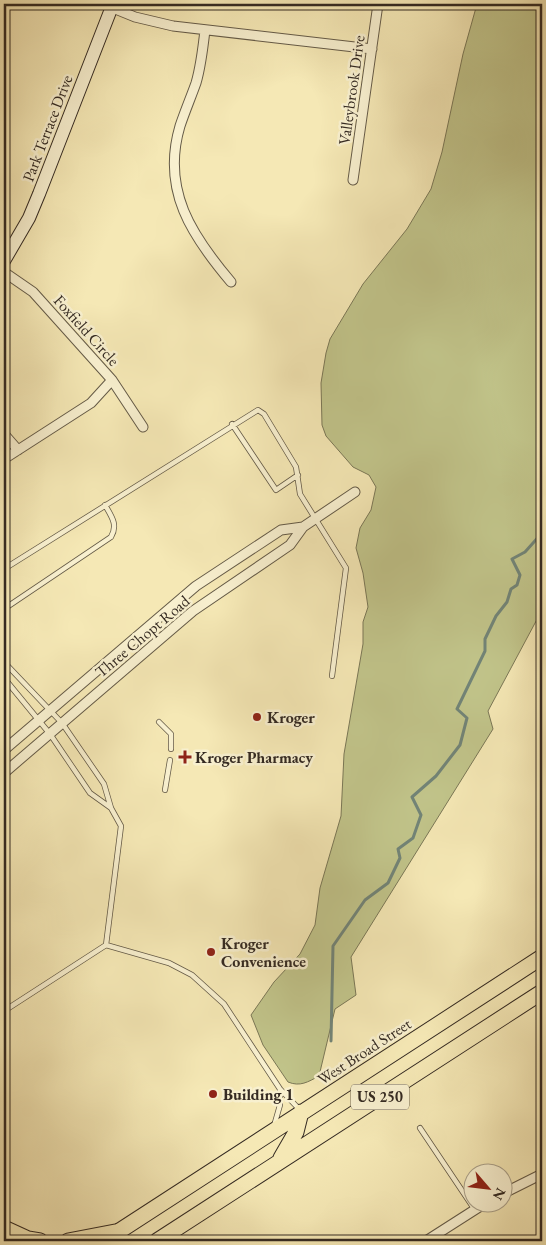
<svg xmlns="http://www.w3.org/2000/svg" width="546" height="1245" viewBox="0 0 546 1245" font-family="'EB Garamond',serif">
<style>
.green{fill:#c1c48a;stroke:#7a7756}
.lines{fill:none;stroke-linecap:round;stroke-linejoin:round}
.stream{stroke:#728477;stroke-width:3}
.lane-casing{stroke:#645a47;stroke-width:6}
.street-casing{stroke:#645a47;stroke-width:11}
.secondary-casing{stroke:#342a22;stroke-width:14}
.primary-casing{stroke:#342a22;stroke-width:17}
.lane{stroke:#f8f0cf;stroke-width:4.5}
.street{stroke:#f8f0cf;stroke-width:9}
.secondary{stroke:#f8f0cf;stroke-width:12}
.primary{stroke:#f5e8b5;stroke-width:15}
.poi-dot{fill:#8f2418;stroke:#f8f0cf;stroke-width:2}
.labels{text-anchor:middle;stroke-width:5;stroke-linejoin:round;paint-order:stroke}
.shield{fill:#f8f0cf;stroke:#6f6556;stroke-width:1}
.shield-label{font-size:15px;font-weight:bold;fill:#342a22}
.street-label{font-size:16px;fill:#342a22;stroke:#f8f0cf}
.poi-label{font-size:16px;font-weight:bold;fill:#342a22;stroke:#f8f0cf;text-anchor:start}
</style>
<rect width="100%" height="100%" fill="#f5e8b5"/>
<filter id="stains"><feTurbulence type="fractalNoise" baseFrequency=".004" numOctaves="4"/><feColorMatrix values="0 0 0 0 .2 0 0 0 0 .09 0 0 0 0 .02 0 0 0 .5 -.17"/></filter>
<radialGradient id="worn" r=".72"><stop offset=".6" stop-color="#630" stop-opacity="0"/><stop offset="1" stop-color="#630" stop-opacity=".3"/></radialGradient>
<path class="green" d="M477,4H542V610L488,711L493,729L351,957L356,995L335,1009L319,1076C308,1082 300,1087 288,1082L263,1045L251,1015L274,982L300,954L315,925L320,888L341,816L344,754L363,644V622L368,607L363,573L356,548L360,528L371,510L376,487L369,475L353,467L326,436L322,425L321,383L326,353L330,339L363,284L407,229L431,189L442,152L463,54Z"/>
<g class="lines">
<path class="stream" d="M331,1041L333,946L365,900L388,883L400,858L398,849L413,838L421,815L412,797L436,776L460,745L467,718L457,709L485,651V639L496,616L507,602L511,589L517,585L520,575L512,559L525,552L542,533"/>
<defs>
<path id="lane" d="M232,424L276,490L298,475
M4,569L258,410L264,414L296,467L300,494L346,568L332,676
M4,609L111,537C118,525 112,517 105,505
M4,662L62,723L104,784L111,808L121,826L106,945L4,1011
M4,678L50,734L90,793L111,808
M159,722L171,734V749
M165,790L170,760
M106,945L169,963L192,975L224,1004L280,1089L300,1110
M274,1126L280,1105V1089
M420,1128L475,1210"/>
<path id="street" d="M103,4L135,17L173,26L372,49
M205,30C203,48 201,66 196,83C191,97 185,111 180,126C161,190 192,236 231,282
M353,180L378,4
M4,272L33,292L112,380L143,427
M4,434L18,450
M4,459L91,403L112,380
M4,750L196,586L281,530L303,527
M4,773L193,611L290,545L303,527L355,492
M504,1193L542,1174
M426,1241L487,1202"/>
<path id="secondary" d="M4,261L29,218L39,194L113,4"/>
<path id="primary" d="M281,1158L296,1132L301,1112
M4,1228L28,1239L40,1241
M68,1241L115,1232
M104,1241L542,957
M157,1241L542,992"/>
</defs>
<use href="#lane" class="lane-casing"/>
<use href="#street" class="street-casing"/>
<use href="#secondary" class="secondary-casing"/>
<use href="#primary" class="primary-casing"/>
<use href="#lane" class="lane"/>
<use href="#street" class="street"/>
<use href="#secondary" class="secondary"/>
<use href="#primary" class="primary"/>
</g>
<g class="poi-dot">
<circle cx="257" cy="717" r="5"/>
<path d="M182.5 749.5h5v5h5v5h-5v5h-5v-5h-5v-5h5z"/>
<circle cx="211" cy="952" r="5"/>
<circle cx="213" cy="1094" r="5"/>
</g>
<g class="labels">
<rect class="shield" x="351" y="1084.5" width="58" height="25" rx="4"/>
<g class="shield-label">
<text x="380" y="1102">US 250</text>
</g>
<g class="street-label">
<text transform="translate(351 90) rotate(-82)" y="6">Valleybrook Drive</text>
<text transform="translate(47 128) rotate(-69)" y="6">Park Terrace Drive</text>
<text transform="translate(87 330) rotate(48)" y="6">Foxfield Circle</text>
<text transform="translate(142 636) rotate(-40)" y="6">Three Chopt Road</text>
<text transform="translate(364 1051) rotate(-33)" y="6">West Broad Street</text>
</g>
<g class="poi-label">
<text x="267" y="723">Kroger</text>
<text x="195" y="763">Kroger Pharmacy</text>
<text x="221" y="949">Kroger<tspan x="221" dy="18">Convenience</tspan></text>
<text x="223" y="1100">Building 1</text>
</g>
</g>
<rect width="546" height="1245" fill="none" stroke="#f5e8b5" stroke-width="20"/>
<rect x="5" y="5" width="536" height="1235" fill="none" stroke="#342a22" stroke-width="2.5"/>
<rect x="10" y="10" width="526" height="1225" fill="none" stroke="#342a22"/>
<g transform="translate(488 1188) rotate(118)"><circle r="24" fill="#f8f0cf" stroke="#aaa18a"/>
<path d="M0-4L9 19L0 12L-9 19Z" fill="#8f2418"/>
<text y="-8" font-size="14" font-weight="bold" text-anchor="middle" fill="#342a22">N</text>
</g>
<rect width="100%" height="100%" filter="url(#stains)"/>
<rect width="100%" height="100%" fill="url(#worn)"/>
</svg>
